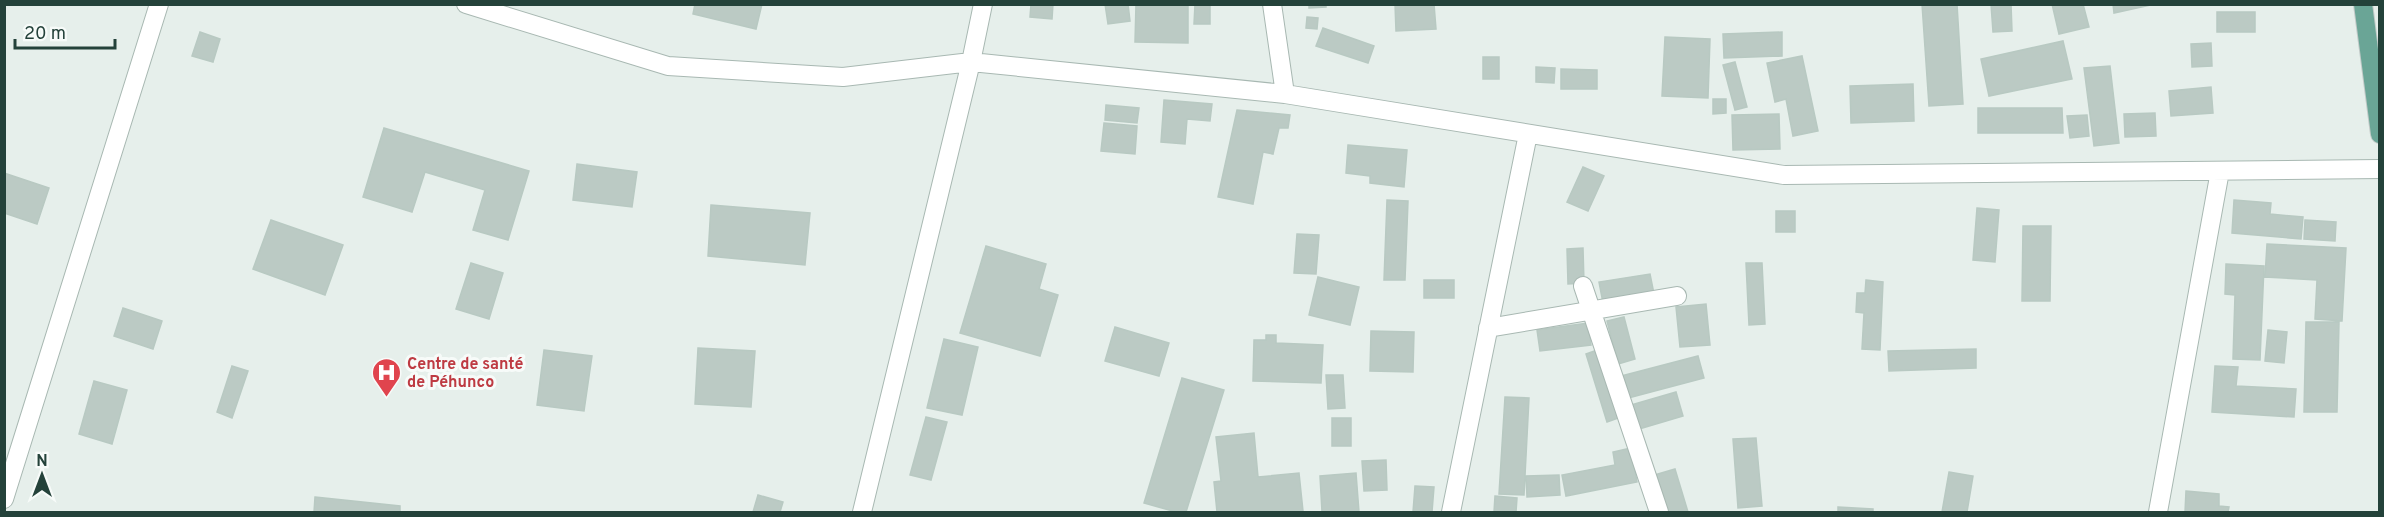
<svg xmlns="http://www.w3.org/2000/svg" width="2384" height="517" viewBox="0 0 2384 517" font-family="Overpass,sans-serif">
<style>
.building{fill:#bbcac4;stroke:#b8c9c2;stroke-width:1.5}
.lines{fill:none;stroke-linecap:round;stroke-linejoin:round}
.minor-casing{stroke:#a8b8b2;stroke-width:20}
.major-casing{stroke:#c2cac8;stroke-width:20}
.minor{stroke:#fff;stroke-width:18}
.major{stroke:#6aa596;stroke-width:18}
.labels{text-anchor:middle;stroke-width:6;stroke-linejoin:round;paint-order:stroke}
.health-label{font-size:16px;font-weight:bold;fill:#be3a42;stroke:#f7fbf9;text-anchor:start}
</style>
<rect width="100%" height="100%" fill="#e6efeb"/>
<path class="building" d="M695,4H762L756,29L693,14Z
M1031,4H1053L1052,19L1030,17Z
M1105,4H1128L1130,21L1108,24Z
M1136,4H1188V43L1135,42Z
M1195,4H1210V24H1194Z
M1309,4H1326V7L1309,8Z
M1395,4H1434L1436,29L1396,31Z
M1922,4H1957L1963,104L1929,106Z
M1991,4H2011L2012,31L1993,32Z
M2052,4H2083L2089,27L2059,34Z
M2113,4H2151V5L2114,13Z
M2217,12H2255V32H2217Z
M1307,17L1318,18L1317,29L1306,28Z
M1323,28L1374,46L1368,63L1316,46Z
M200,32L220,39L213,62L192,56Z
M1782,32V56L1724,58L1723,34Z
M1665,37L1710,39L1708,98L1662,96Z
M2063,41L2072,79L1989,96L1981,59Z
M2211,43L2212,66L2192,67L2191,44Z
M1802,56L1818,131L1793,136L1786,99L1775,102L1767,63Z
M1483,57H1499V79H1483Z
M1735,62L1747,107L1735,110L1723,65Z
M2110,66L2119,143L2094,146L2084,68Z
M1536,67L1555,68L1554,83L1536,82Z
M1561,69L1597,70V89H1561Z
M1913,84L1914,121L1851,123L1850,86Z
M2211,87L2213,113L2171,116L2169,91Z
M1713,99H1726V113L1713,114Z
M1164,100L1212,104L1210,121L1187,119L1185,144L1161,142Z
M1106,105L1139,108L1137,123L1105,120Z
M1978,108H2062L2063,133H1978Z
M1237,110L1290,115L1288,128H1279L1273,154L1263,152L1253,204L1218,197Z
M2155,113L2156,136L2125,137L2124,114Z
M1779,114L1780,149L1733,150L1732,115Z
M2087,115L2089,136L2070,138L2067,116Z
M1104,123L1137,126L1135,154L1101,151Z
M384,128L529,171L508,240L473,230L485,190L425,172L412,212L363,197Z
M1348,145L1407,150L1404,187L1370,183V176L1346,173Z
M577,164L637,172L632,207L573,200Z
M1583,167L1604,176L1588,211L1567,202Z
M4,173L49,188L37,224L4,213Z
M1387,200L1408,201L1405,280H1384Z
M2234,200L2271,203L2270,214L2303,217L2301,239L2232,233Z
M711,205L810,213L805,265L708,256Z
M1977,208L1999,210L1995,262L1973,260Z
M1776,211H1795V232H1776Z
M271,220L343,245L325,295L253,269Z
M2305,220L2336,222L2335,241L2304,239Z
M2023,226H2051L2050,301H2022Z
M1297,234L1319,235L1316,274L1294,273Z
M2267,244L2346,248L2342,321L2315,319L2317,280L2265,277Z
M986,246L1046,264L1039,289L1058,295L1040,356L960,333Z
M1583,248L1584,283L1568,284L1567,249Z
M471,263L503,273L489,319L456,309Z
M1746,263H1762L1765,324L1749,325Z
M2226,264L2264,266L2260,360L2233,359L2235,295L2225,294Z
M1650,274L1654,294L1603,303L1599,282Z
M1318,277L1359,287L1350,325L1309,315Z
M1424,280H1454V298H1424Z
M1866,280L1883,282L1880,350L1862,349L1864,313L1856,312L1857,293H1865Z
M1706,304L1710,345L1680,347L1676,307Z
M123,308L162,321L153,349L114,336Z
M1624,317L1635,359L1618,364L1607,321Z
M2306,322H2339L2337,412H2304Z
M1588,323L1591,345L1540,351L1537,330Z
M1115,327L1169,343L1159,376L1105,361Z
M2268,330L2287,332L2284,363L2265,361Z
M1371,331L1414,332L1413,372L1370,371Z
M1266,335H1276V343L1323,345L1321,383L1253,381L1254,340H1266Z
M944,339L978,347L962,415L927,408Z
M698,348L755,351L751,407L695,404Z
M1600,349L1621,417L1607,422L1586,354Z
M1976,349V368L1889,371L1888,351Z
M544,350L592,356L584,411L537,405Z
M1698,356L1704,378L1628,398L1621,376Z
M232,366L248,371L232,418L217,412Z
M2215,366L2238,367L2236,386L2296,389L2294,417L2212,412Z
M1326,375H1343L1345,408L1328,409Z
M1182,378L1224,390L1186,512H1176L1144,503Z
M94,381L127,390L112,444L79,434Z
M1676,392L1683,416L1639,429L1631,405Z
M1505,397L1529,398L1524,495L1499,494Z
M926,417L947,422L931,480L910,475Z
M1332,418H1351V446H1332Z
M1254,433L1258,477L1299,473L1303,511L1217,512L1214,482L1221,481L1216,437Z
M1756,438L1762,506L1738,508L1733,439Z
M1631,448L1637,482L1566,496L1562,475L1615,465L1613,452Z
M1386,460L1387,490L1364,491L1362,461Z
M1675,469L1688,512H1662L1651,476Z
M1949,472L1973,476L1967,512H1942Z
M1356,473L1359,512H1322L1320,476Z
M1559,475L1560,495L1527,497L1526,476Z
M1415,486L1434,487L1432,512H1413Z
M2186,491L2219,494V506L2229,507L2228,512H2185Z
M758,495L783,502L780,512H753Z
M1495,496L1517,498L1516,512H1494Z
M315,497L400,506V512H314Z
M1838,507L1873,509V512H1838Z"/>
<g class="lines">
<defs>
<path id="minor" d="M466,4L668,66L843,77L971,62L1285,94L1784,175L2380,169
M1272,4L1285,94
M1583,286L1659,512
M1488,328L1677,296
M4,499L159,4
M862,512L971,62L983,4
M1451,512L1528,134
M2158,512L2220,171"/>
<path id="major" d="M2363,4L2380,134"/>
</defs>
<use href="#minor" class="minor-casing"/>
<use href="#major" class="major-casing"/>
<use href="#minor" class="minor"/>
<use href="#major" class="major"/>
</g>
<defs>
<symbol id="hospital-pin" viewBox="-11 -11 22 30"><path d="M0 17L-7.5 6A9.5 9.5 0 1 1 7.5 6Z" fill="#e0444e" stroke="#f7fbf9"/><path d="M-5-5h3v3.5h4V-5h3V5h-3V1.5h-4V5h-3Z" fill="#fff"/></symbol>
</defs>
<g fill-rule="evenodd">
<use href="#hospital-pin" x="370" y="356" width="33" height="45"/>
</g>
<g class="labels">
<g class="health-label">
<text x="407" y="369">Centre de santé<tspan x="407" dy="18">de Péhunco</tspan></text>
</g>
</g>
<rect width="2384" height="517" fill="none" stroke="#24423a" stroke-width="12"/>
<g transform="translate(42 475)" stroke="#f7fbf9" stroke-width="4.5" paint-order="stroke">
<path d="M0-4.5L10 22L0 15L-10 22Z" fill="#24423a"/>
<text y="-9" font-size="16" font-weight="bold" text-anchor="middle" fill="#24423a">N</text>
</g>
<path d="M15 39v9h100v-9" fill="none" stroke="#24423a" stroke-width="3"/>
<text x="24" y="39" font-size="18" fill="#24423a" stroke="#f7fbf9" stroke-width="4.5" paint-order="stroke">20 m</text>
</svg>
